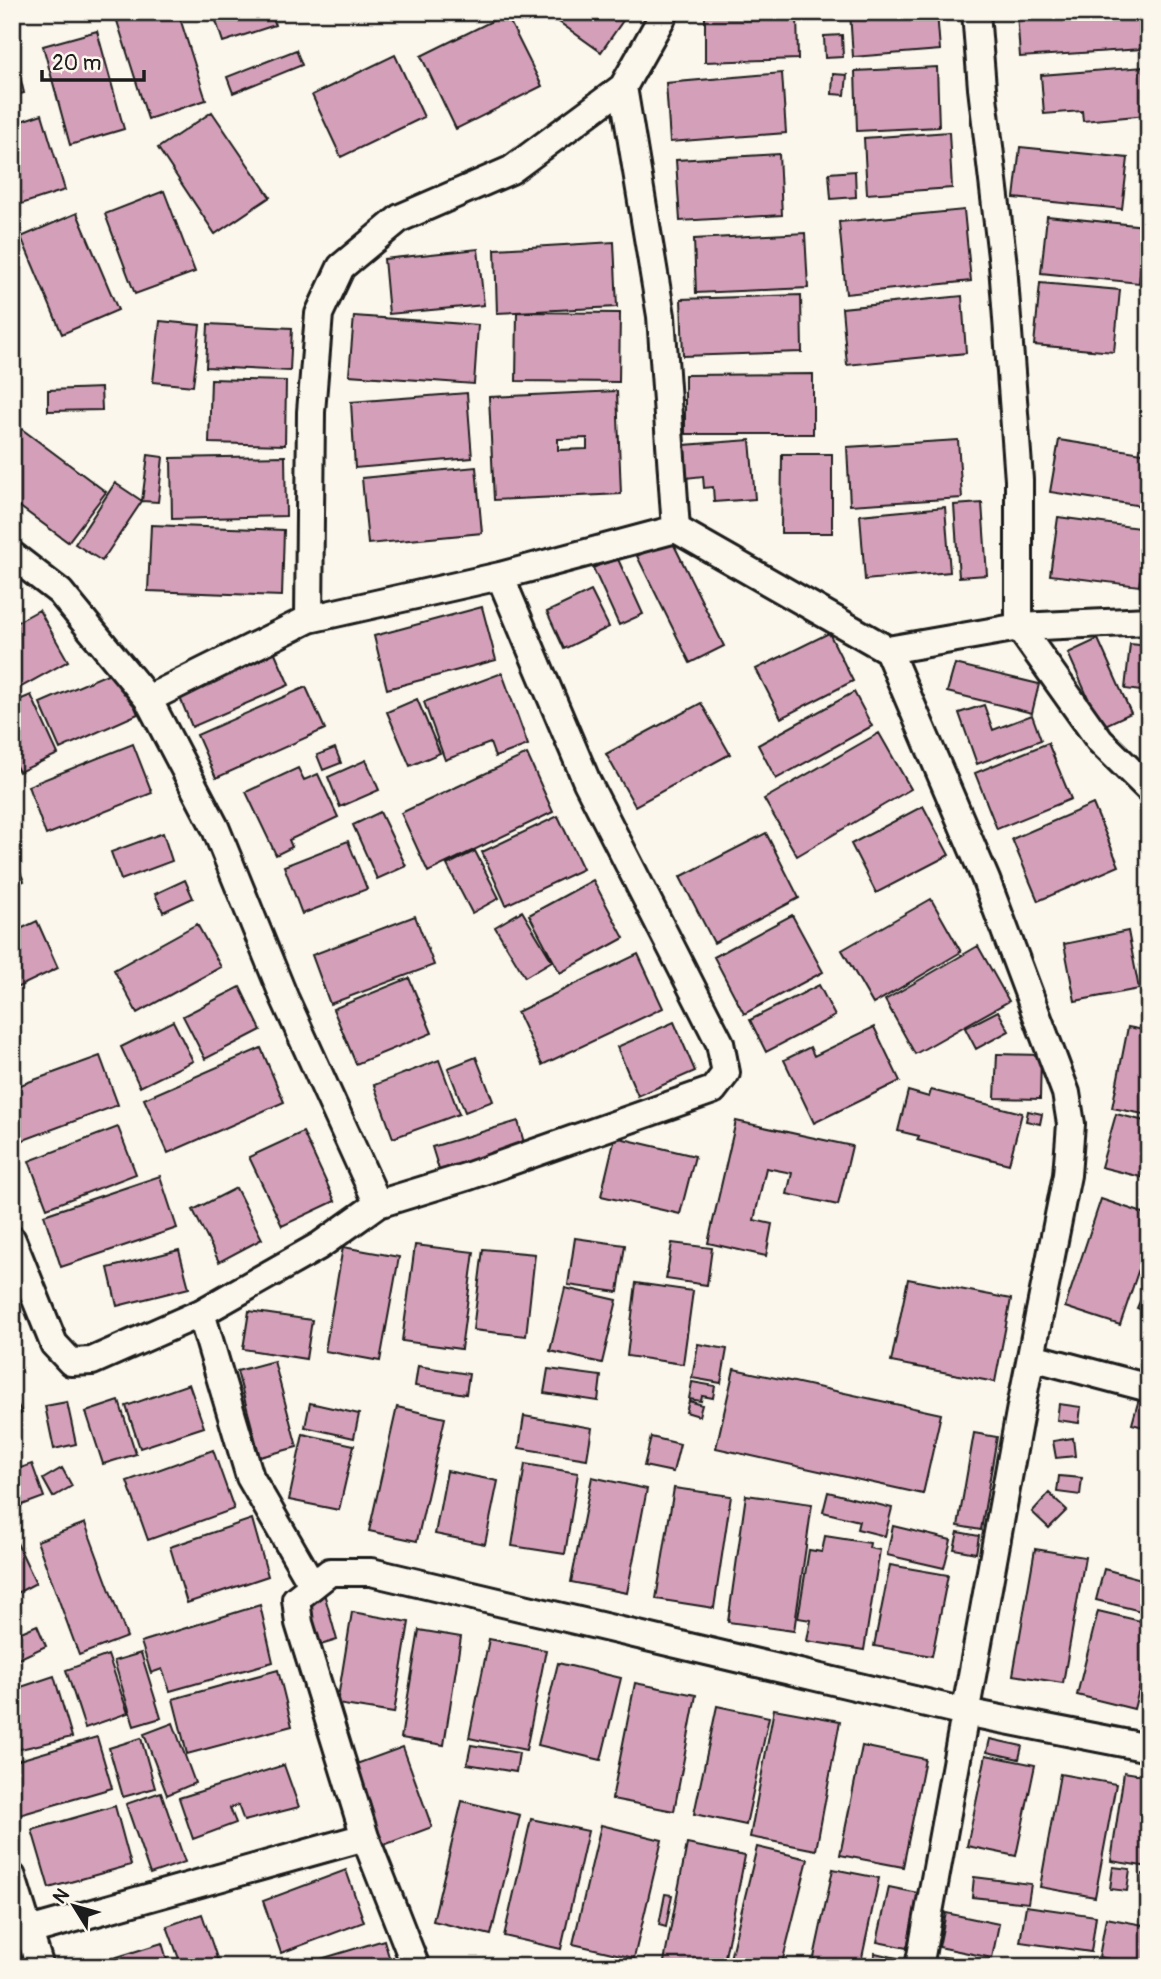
<svg xmlns="http://www.w3.org/2000/svg" width="1161" height="1979" viewBox="0 0 1161 1979" font-family="Pangolin,sans-serif">
<style>
.building{fill:#d4a0b9;stroke:#1c1c1c;stroke-width:2;fill-rule:evenodd}
.lines{fill:none;stroke-linecap:round;stroke-linejoin:round}
.minor-casing{stroke:#1c1c1c;stroke-width:32}
.minor{stroke:#fbf7ec;stroke-width:26}
</style>
<rect width="100%" height="100%" fill="#fbf7ec"/>
<filter id="ink" filterUnits="userSpaceOnUse"><feTurbulence type="fractalNoise" baseFrequency=".0143" numOctaves="2"/><feDisplacementMap in="SourceGraphic" scale="14" xChannelSelector="R" yChannelSelector="G"/><feConvolveMatrix kernelMatrix="1 2 1 2 8 2 1 2 1" color-interpolation-filters="sRGB"/></filter>
<g filter="url(#ink)">
<path class="building" d="M145,12H178L206,100L148,119L117,21Z
M213,12H271L275,25L223,42Z
M545,12H629L601,52Z
M705,12H797L798,59L705,62Z
M822,12H843L844,17L823,21Z
M850,12H937L940,50L853,57Z
M1017,12H1139L1142,49L1020,57Z
M506,14L542,86L456,129L421,56Z
M97,31L124,129L70,145L43,46Z
M842,35L843,57L825,58L824,36Z
M12,43L24,93L12,96Z
M296,50L302,65L233,93L227,77Z
M395,55L424,117L341,157L312,95Z
M937,67L939,127L857,131L855,71Z
M1144,67L1147,115L1083,121L1082,111L1044,114L1041,75Z
M782,73L786,133L670,142L666,83Z
M833,74L847,75L845,95L832,94Z
M212,112L270,197L215,234L158,148Z
M42,114L65,190L12,207V124Z
M949,132L952,188L867,194L864,138Z
M1020,147L1128,158L1122,209L1014,198Z
M779,154L782,215L680,221L676,160Z
M1146,170H1149V218H1142Z
M855,171L856,197L831,199L829,173Z
M164,191L195,272L135,294L105,214Z
M964,210L971,281L846,294L839,222Z
M77,213L118,310L62,334L21,237Z
M1047,216L1145,226L1139,283L1041,273Z
M805,233L808,288L696,293L694,239Z
M614,242L617,307L497,313L495,249Z
M478,249L484,305L389,314L384,259Z
M1040,283L1120,290L1114,352L1034,345Z
M801,295L802,352L683,356L681,299Z
M962,296L966,353L847,365L842,308Z
M517,312L620,313L619,382L516,381Z
M354,316L478,325L474,384L349,375Z
M160,321L200,325L193,386L153,382Z
M208,324L292,328L290,371L206,367Z
M813,374V434H685V375Z
M211,379L286,381L285,445L209,443Z
M101,388L102,410L48,411V390Z
M617,391L621,494L494,500L489,397ZM587,438V449L558,450V439Z
M467,393L472,458L355,468L351,402Z
M19,427L106,492L68,542L12,501V436Z
M750,440L755,499L714,502L713,487L704,488L703,476L686,478L684,445Z
M958,440L962,498L850,505L847,447Z
M1059,440L1149,454V507L1050,492Z
M782,454H832V533H781Z
M148,455L163,457L158,502L142,501Z
M285,456L286,516L172,519L171,458Z
M476,467L482,533L368,544L362,478Z
M115,483L142,501L102,561L75,544Z
M982,503L987,575L959,577L954,505Z
M945,507L950,572L865,580L860,515Z
M1058,517L1147,529L1139,586L1050,575Z
M151,525L284,530L282,596L148,591Z
M671,539L724,646L690,663L637,556Z
M617,557L643,614L619,625L593,568Z
M591,591L609,627L564,649L547,612Z
M482,607L496,660L387,689L374,636Z
M39,610L68,661L12,692V625Z
M829,633L853,681L781,718L756,669Z
M1098,639L1131,713L1101,727L1068,653Z
M1130,644L1149,646V692L1125,689Z
M272,646L289,685L192,727L176,688Z
M955,664L1039,684L1032,713L947,692Z
M119,669L138,714L60,749L40,703Z
M502,673L528,745L495,757L490,743L445,760L424,702Z
M306,687L325,729L216,778L197,735Z
M854,692L872,726L776,779L758,745Z
M31,695L58,754L19,772L12,758V703Z
M417,699L440,753L410,766L387,712Z
M701,703L730,754L635,806L606,754Z
M984,705L993,730L1032,715L1041,740L977,764L959,713Z
M879,733L911,789L797,856L764,799Z
M1048,743L1071,799L997,829L975,773Z
M133,744L152,793L46,835L28,786Z
M335,748L341,763L323,770L317,755Z
M527,754L553,812L428,872L401,813Z
M366,760L379,790L340,807L328,777Z
M298,768L304,780L318,774L338,817L289,840L292,847L276,855L246,792Z
M1093,804L1119,866L1038,901L1012,839Z
M923,806L949,855L876,893L851,844Z
M380,812L406,866L377,879L353,825Z
M558,816L583,869L506,905L482,852Z
M163,833L172,861L121,880L111,852Z
M766,833L799,898L714,943L680,877Z
M348,841L367,889L302,914L284,866Z
M475,851L499,898L472,913L447,865Z
M12,854L24,881L12,886Z
M185,880L193,898L163,912L155,894Z
M593,880L624,938L560,973L529,915Z
M931,899L961,952L873,1004L842,950Z
M522,911L552,961L525,977L495,927Z
M792,915L823,972L744,1014L714,957Z
M415,916L434,965L330,1004L312,955Z
M37,921L58,968L12,990V933Z
M197,924L221,967L137,1013L114,970Z
M1128,931L1139,989L1075,1001L1064,944Z
M978,946L1009,1001L915,1054L885,1000Z
M638,954L663,1008L542,1065L517,1012Z
M409,978L432,1033L356,1064L333,1009Z
M819,985L835,1016L766,1052L750,1020Z
M240,987L261,1030L205,1059L183,1016Z
M998,1011L1009,1031L976,1049L965,1028Z
M173,1021L193,1061L140,1087L121,1047Z
M674,1022L695,1071L638,1096L617,1047Z
M874,1027L900,1081L814,1123L784,1060L810,1047L814,1056Z
M1128,1027L1149,1031V1115L1112,1108Z
M261,1048L284,1102L168,1153L144,1099Z
M997,1054L1041,1055L1040,1099L995,1098Z
M100,1056L118,1105L21,1141L12,1117V1088Z
M476,1057L493,1101L465,1112L448,1068Z
M439,1060L459,1114L393,1138L374,1085Z
M931,1090L1022,1113L1009,1164L917,1140L919,1136L898,1131L908,1091L929,1097Z
M1028,1111L1042,1114L1040,1124L1026,1121Z
M1116,1114L1149,1122V1179L1101,1167Z
M518,1121L526,1150L441,1176L432,1147Z
M736,1121L852,1146L838,1205L787,1194L792,1173L766,1168L754,1220L772,1224L766,1256L708,1243Z
M118,1127L136,1174L47,1208L29,1161Z
M303,1132L335,1201L282,1226L249,1157Z
M615,1137L695,1156L680,1214L601,1196Z
M160,1176L177,1228L61,1267L44,1215Z
M236,1188L262,1239L219,1262L193,1210Z
M1101,1199L1149,1215V1239L1120,1325L1065,1307Z
M575,1238L625,1245L618,1292L568,1285Z
M672,1243L712,1248L707,1285L666,1279Z
M415,1245L474,1252L461,1349L402,1341Z
M343,1247L399,1257L380,1361L325,1351Z
M483,1249L535,1254L526,1336L473,1330Z
M179,1250L189,1288L117,1306L108,1268Z
M908,1279L1011,1299L995,1382L891,1362Z
M1149,1281V1313L1137,1308Z
M636,1283L693,1291L683,1364L627,1356Z
M565,1288L617,1300L602,1363L550,1351Z
M249,1311L312,1320L306,1359L243,1349Z
M698,1344L727,1349L721,1383L692,1378Z
M274,1361L297,1447L260,1457L237,1371Z
M418,1366L469,1374L466,1394L415,1386Z
M548,1369L601,1376L598,1401L544,1393Z
M734,1369L941,1414L923,1494L716,1448Z
M692,1382L715,1386L713,1398L702,1396L701,1401L689,1399Z
M189,1384L204,1427L140,1448L126,1406Z
M12,1394L22,1413L12,1418Z
M1139,1399L1149,1401L1147,1428L1132,1424Z
M119,1401L136,1454L103,1464L86,1412Z
M689,1401L702,1405L699,1416L686,1412Z
M67,1402L76,1444L54,1449L45,1406Z
M310,1403L359,1414L354,1438L305,1427Z
M1059,1404L1081,1407L1079,1423L1057,1420Z
M397,1407L445,1418L417,1541L369,1531Z
M524,1416L592,1428L587,1459L519,1448Z
M974,1433L997,1437L981,1530L958,1526Z
M303,1434L354,1445L339,1510L289,1500Z
M651,1437L680,1444L673,1472L644,1466Z
M1073,1438L1075,1456L1056,1458L1053,1441Z
M213,1450L234,1509L148,1540L127,1481Z
M32,1464L44,1497L14,1508L12,1471Z
M525,1464L578,1473L565,1554L512,1546Z
M62,1468L72,1486L53,1497L43,1479Z
M447,1471L498,1481L485,1544L435,1534Z
M1059,1476L1082,1478L1080,1495L1057,1492Z
M592,1477L647,1489L627,1593L571,1582Z
M674,1488L731,1496L714,1608L656,1599Z
M828,1492L892,1508L885,1536L857,1529L859,1521L823,1512Z
M1049,1493L1067,1510L1049,1528L1032,1512Z
M746,1495L812,1504L794,1631L728,1622Z
M12,1513L20,1529L12,1533Z
M252,1519L268,1576L187,1603L170,1547Z
M85,1523L127,1637L79,1655L37,1541Z
M893,1526L951,1540L944,1568L887,1555Z
M958,1532L979,1536L976,1553L954,1549Z
M825,1536L870,1543L869,1548L880,1550L864,1650L807,1641L811,1620L798,1618L809,1550L822,1552Z
M16,1541L36,1583L17,1593L12,1582V1543Z
M1035,1549L1085,1557L1063,1683L1013,1675Z
M890,1565L948,1575L932,1656L874,1646Z
M1104,1569L1149,1581V1613L1096,1600Z
M324,1593L337,1640L314,1647L301,1599Z
M260,1605L273,1662L170,1691L162,1669L151,1673L141,1642Z
M1098,1611L1149,1623V1650L1134,1709L1077,1695Z
M352,1612L409,1622L394,1713L337,1704Z
M37,1625L46,1646L12,1662V1636Z
M419,1630L461,1637L444,1745L401,1738Z
M489,1639L546,1650L526,1750L469,1738Z
M141,1653L161,1718L134,1726L114,1661Z
M108,1655L128,1713L85,1728L66,1670Z
M558,1663L621,1678L601,1760L538,1745Z
M278,1670L292,1726L187,1754L173,1699Z
M54,1676L72,1737L12,1751V1690Z
M635,1683L696,1695L674,1811L612,1799Z
M717,1706L769,1717L746,1825L694,1814Z
M774,1709L840,1721L816,1850L750,1837Z
M173,1723L195,1783L167,1795L144,1734Z
M97,1737L112,1788L16,1816L12,1801V1762Z
M141,1738L155,1788L123,1797L109,1748Z
M990,1739L1022,1746L1019,1759L987,1752Z
M471,1745L519,1753L516,1772L467,1764Z
M862,1746L925,1759L903,1867L840,1855Z
M403,1747L432,1827L376,1848L348,1767Z
M986,1755L1035,1765L1016,1856L967,1846Z
M284,1765L299,1807L244,1821L238,1805L230,1808L236,1823L193,1839L179,1798Z
M1124,1772L1149,1776V1867L1111,1861Z
M1060,1774L1116,1784L1095,1897L1040,1887Z
M161,1792L185,1862L150,1874L126,1804Z
M462,1801L520,1815L491,1935L433,1921Z
M115,1806L131,1865L49,1888L32,1830Z
M531,1819L588,1831L561,1949L504,1936Z
M601,1825L662,1840L634,1958L573,1944Z
M687,1844L745,1856L723,1967H663Z
M757,1847L808,1859L781,1967H728Z
M1113,1867L1130,1869L1127,1891L1110,1889Z
M833,1869L879,1878L860,1967H812Z
M346,1870L364,1922L281,1953L263,1901Z
M1143,1874H1149V1893L1142,1892Z
M974,1877L1031,1884L1028,1903L972,1897Z
M889,1887L918,1893L907,1948L877,1942Z
M665,1894L672,1895L666,1927L659,1925Z
M1026,1906L1096,1916L1091,1952L1020,1942Z
M946,1913L999,1924L992,1958L939,1947Z
M202,1914L220,1967H182L167,1926Z
M1106,1918L1149,1926V1966L1099,1957Z
M384,1940L392,1967H294Z
M162,1943L169,1966L166,1967H85Z
M875,1953L897,1958L895,1967H872Z
M944,1957L993,1964V1967H943Z
M268,1962L269,1967H249Z"/>
<g class="lines">
<defs>
<path id="minor" d="M976,12L982,88L1003,265L1019,480V627L1100,741L1149,789
M623,87L661,316L676,529
M12,555L60,592L148,699L215,827L284,997L378,1204
M309,619L311,412L319,314L341,267L400,218L511,170L623,87L665,12
M888,650L986,880L1066,1093L1071,1124L1067,1175L1020,1412L919,1967
M148,699L309,619L500,576L676,529L888,650L1019,627L1149,621
M12,1240L54,1344L71,1362L92,1361L201,1313L319,1246L378,1204L469,1176L713,1090L726,1073L720,1043L587,782L500,576
M201,1313L250,1477L312,1584
M1032,1357L1149,1388
M12,1877L40,1967
M29,1931L365,1837
M416,1967L365,1837L299,1623L296,1599L330,1572H371L965,1712L1149,1748"/>
</defs>
<use href="#minor" class="minor-casing"/>
<use href="#minor" class="minor"/>
</g>
</g>
<rect width="1161" height="1979" fill="none" stroke="#fbf7ec" stroke-width="42"/>
<rect x="21" y="21" width="1119" height="1937" fill="none" stroke="#1c1c1c" stroke-width="2.5" filter="url(#ink)"/>
<g transform="translate(74 1906) rotate(307)" stroke="#fbf7ec" stroke-width="5" paint-order="stroke">
<path d="M0-5L12 26L0 18L-12 26Z" fill="#1c1c1c"/>
<text y="-10" font-size="19" font-weight="bold" text-anchor="middle" fill="#1c1c1c">N</text>
</g>
<path d="M42 70v10h102v-10" fill="none" stroke="#1c1c1c" stroke-width="3.5"/>
<text x="52" y="70" font-size="21" fill="#1c1c1c" stroke="#fbf7ec" stroke-width="5" paint-order="stroke">20 m</text>
</svg>
